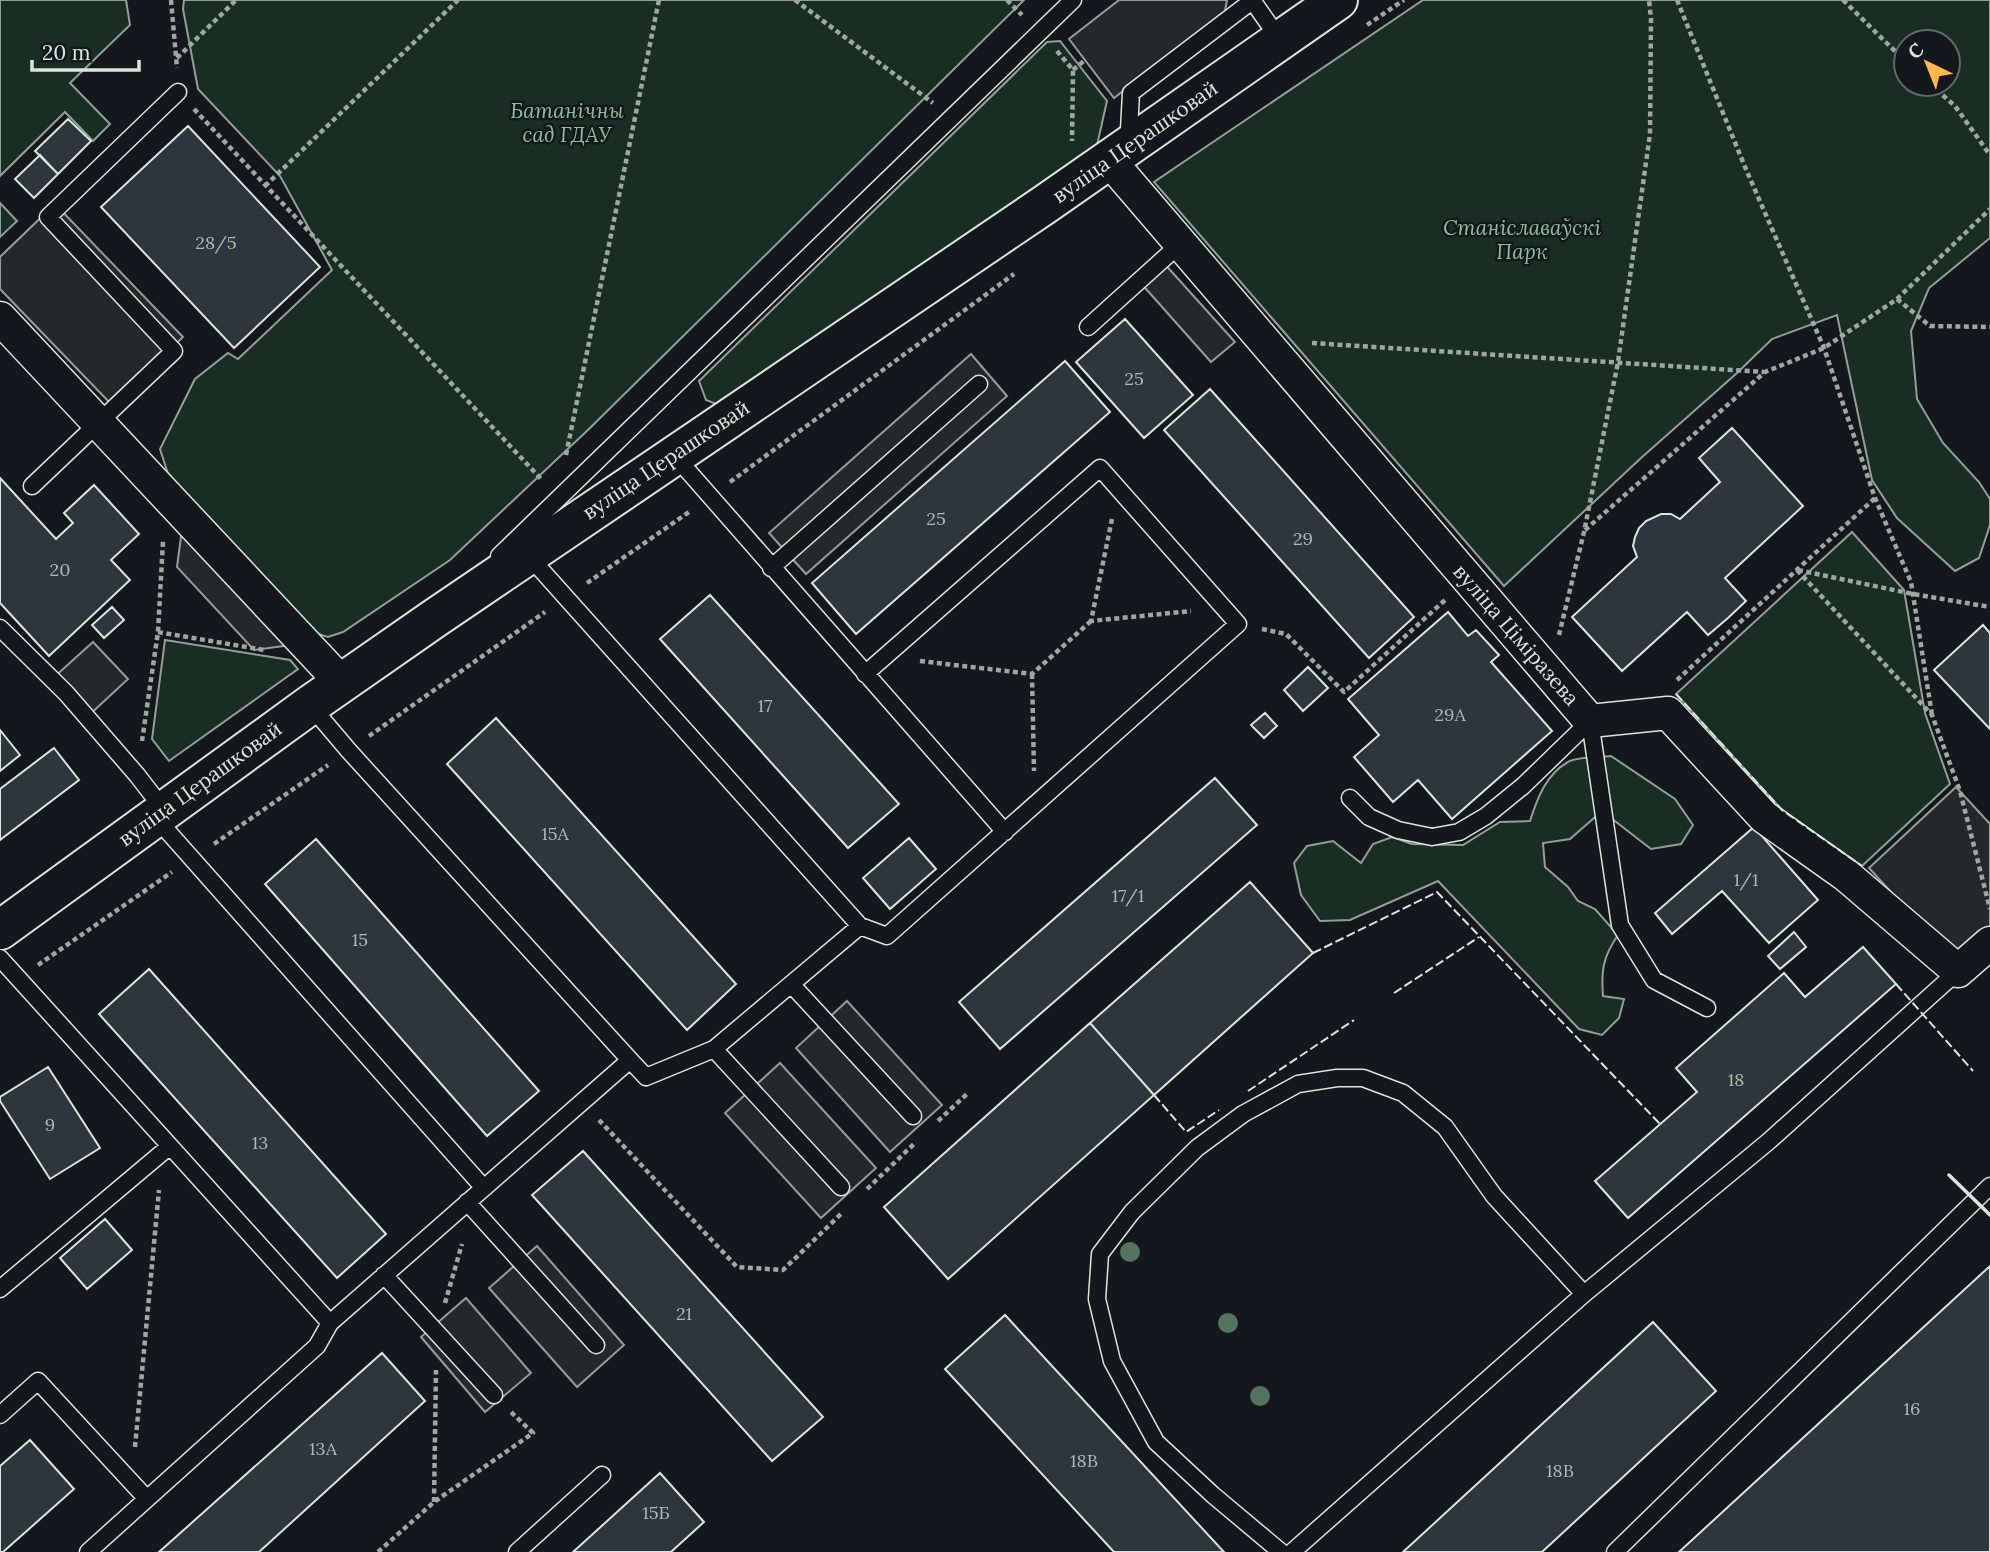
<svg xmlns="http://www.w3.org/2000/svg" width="1990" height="1552" viewBox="0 0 1990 1552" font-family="Lora,serif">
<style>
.green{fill:#1a2d24;stroke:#939e99;stroke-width:2;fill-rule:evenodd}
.parking{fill:#24282b;stroke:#939e99;stroke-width:2}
.building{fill:#2c363c;stroke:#d8e6dc;stroke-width:2}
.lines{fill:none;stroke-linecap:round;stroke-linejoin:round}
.service-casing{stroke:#d8e6dc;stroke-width:19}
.minor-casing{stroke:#d8e6dc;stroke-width:35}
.tertiary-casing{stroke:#d8e6dc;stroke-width:42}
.path{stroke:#9da8a2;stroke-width:4.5;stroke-dasharray:5 3.5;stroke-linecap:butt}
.service{stroke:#14181c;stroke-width:16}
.minor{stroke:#14181c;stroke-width:32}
.tertiary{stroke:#14181c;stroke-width:38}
.fence{stroke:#d8e6dc;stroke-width:2;stroke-dasharray:9 3.5;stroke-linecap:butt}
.wall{stroke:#d8e6dc;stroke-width:3.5}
.tree{fill:#55745f}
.labels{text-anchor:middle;stroke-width:5;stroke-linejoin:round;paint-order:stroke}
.number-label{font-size:18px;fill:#adbab4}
.park-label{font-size:21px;font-style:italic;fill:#8ac095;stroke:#14181c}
.street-label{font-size:21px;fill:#d8e6dc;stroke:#14181c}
</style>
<rect width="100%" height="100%" fill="#14181c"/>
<path class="green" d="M0,0H126L130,25L70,83L110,124L93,141L65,112L0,176Z
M184,0H1024L590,428L450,560L343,632L328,637L315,633L171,483L160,449L195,379L228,353L238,359L332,270L280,176L198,89L183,9Z
M1423,0H1990V238L1929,288L1911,331L1917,399L1943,443L1979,482L1990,499V525L1979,558L1955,571L1897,518L1872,480L1837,315L1772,339L1737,373L1641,458L1504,586L1154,182ZM1906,42H1948V84H1906Z
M1060,41L1107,101L1095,154L724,407L706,400L699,381L1047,42Z
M0,203L17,221L0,237Z
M1852,532L1904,590L1925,713L1950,784L1862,866L1782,810L1676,694Z
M165,640L290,660L298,669L169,761L152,739Z
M1611,756L1675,799L1693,825L1681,844L1651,849L1602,811L1570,839L1543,843L1545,867L1568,887L1578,901L1595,909L1618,935C1603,957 1601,970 1603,996L1624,999L1619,1018L1602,1035L1579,1029L1438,881L1350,920L1320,921L1301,895L1294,863L1307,846L1333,841L1361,863L1373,844L1392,837L1412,844L1463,845L1500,822L1530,821C1537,799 1546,774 1568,762C1576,757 1601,757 1611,756Z"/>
<path class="parking" d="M1119,0H1227L1225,11L1114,98L1069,39Z
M55,204L183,337L112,405L0,289V257Z
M1162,261L1235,342L1211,362L1139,281Z
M971,354L1007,396L806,574L769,533Z
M184,514L306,643L254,650L177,567Z
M93,642L128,679L87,717L52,679Z
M1956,787L1990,824V958L1969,977L1869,868Z
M847,1001L942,1105L890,1152L796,1048Z
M780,1063L876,1168L821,1218L725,1113Z
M537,1246L624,1345L577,1387L489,1288Z
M466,1298L531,1373L485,1412L421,1337Z"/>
<path class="building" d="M68,119L91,141L58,174L35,151Z
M188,126L320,267L234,348L101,207Z
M40,155L58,174L34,198L15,179Z
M1125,319L1193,395L1144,438L1076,362Z
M1065,361L1110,412L856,634L812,583Z
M1210,389L1414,617L1369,658L1164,430Z
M1732,428L1803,506L1725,578L1746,601L1728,618L1708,635L1687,612L1622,671L1572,617L1637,557L1633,546L1635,537L1639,528L1646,521L1661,514H1671L1680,519L1720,482L1699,458Z
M0,478L56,539L73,523L64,513L94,485L139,534L111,560L130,580L49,656L0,603Z
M710,595L899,804L848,848L660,639Z
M112,607L124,620L104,638L92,625Z
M1448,612L1468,636L1476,630L1499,655L1491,662L1552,731L1452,819L1418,780L1393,802L1374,780L1354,757L1379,735L1348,699Z
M1983,625L1990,633V729L1934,670Z
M1308,667L1328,688L1303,711L1284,690Z
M1265,713L1277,726L1264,738L1251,725Z
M496,718L736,984L687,1030L447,764Z
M0,730L20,755L0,771Z
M54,748L79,780L0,840V789Z
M1215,778L1257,825L1000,1049L959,1002Z
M1754,827L1818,900L1769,943L1722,891L1672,934L1655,913Z
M909,838L936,869L890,909L863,878Z
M316,839L539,1091L487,1136L265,884Z
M1250,882L1313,953L1154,1095L1090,1023Z
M1794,932L1806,947L1780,969L1768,956Z
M1863,947L1896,984L1628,1218L1595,1181L1697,1092L1676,1068L1784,973L1805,997Z
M149,969L386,1234L337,1278L99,1014Z
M1090,1023L1154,1095L948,1279L884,1207Z
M48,1067L100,1148L50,1179L0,1101V1097Z
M583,1151L823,1417L772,1461L532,1195Z
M105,1219L132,1250L87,1289L60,1258Z
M1990,1266V1552H1679Z
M1005,1315L1224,1552H1114L945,1369Z
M1653,1322L1716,1391L1542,1552H1403Z
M382,1353L425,1401L259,1552H159Z
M30,1440L74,1489L3,1552H0V1466Z
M660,1473L704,1522L671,1552H573Z"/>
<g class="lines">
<defs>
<path id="service" d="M1252,0L1280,40
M1131,141L1129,130L1131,93L1252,1
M1088,327L1180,244
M674,455L1005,832
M32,486L174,351L48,217L178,92
M527,554L860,926L714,1049L646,1077L630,1060
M499,556L1073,0
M771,568L979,384
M0,628L66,693L137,775L164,810
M1590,721L1620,925L1654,980L1707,1008
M1350,798L1369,817L1398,830L1432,837L1459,832L1486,816L1523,786L1590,721
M155,817L483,1187
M860,926L887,936L1238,624L1100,468L865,674
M0,958L330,1323L630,1060L349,751L310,705
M791,984L913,1116
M714,1049L841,1187
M467,1202L596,1345
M384,1275L494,1395
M0,1289L170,1146
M0,1415L38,1381L147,1499
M88,1552L317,1346L330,1323
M517,1552L602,1475
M1281,1552L1213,1495L1156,1442L1112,1361L1097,1299L1100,1254L1132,1212L1197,1148L1243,1114L1298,1084L1337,1078H1363L1403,1093L1445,1127L1494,1196L1584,1294
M1292,1552L1584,1294L1769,1141L1958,971
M1615,1552L1990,1186"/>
<path id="minor" d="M1109,160L1590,721L1668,713L1764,817L1847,876L1958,971L1990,943
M0,318L342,683"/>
<path id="tertiary" d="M0,930L310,705L435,618L1044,205L1338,0"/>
</defs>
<use href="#service" class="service-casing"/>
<use href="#minor" class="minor-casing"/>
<use href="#tertiary" class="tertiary-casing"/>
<path class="path" d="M171,0L177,68
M795,0L933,103
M1007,0L1022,15
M1677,0L1745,167L1824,348L1875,498L1911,582L1932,715
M1843,0L1906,62
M1367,25L1404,0
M1057,51L1073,70L1072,141
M177,58L236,0
M1073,70L1085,60
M1930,84L1955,106L1990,155
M194,109L542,480
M265,186L458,0
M1897,299L1930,326L1990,327
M1312,343L1764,372
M566,455L659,0
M730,482L1014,274
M1112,519L1091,621L1191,611
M1585,530L1765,372L1824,348L1897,299L1990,209
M1797,570L1932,715L1960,791L1990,909
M1798,570L1913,594L1990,607
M587,583L689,512
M1262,629L1286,634L1344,692L1445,600
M158,632L264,650
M1559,635L1584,532L1618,362L1650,134L1651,19L1649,0
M920,661L1032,674L1091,621
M1032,674L1034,771
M1677,680L1875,498
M369,736L545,612
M142,741L158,632L163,541
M214,844L328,765
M38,965L172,872
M599,1120L737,1267L783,1270L843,1212
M938,1121L968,1093
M867,1189L916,1142
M445,1303L462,1244
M135,1447L159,1190
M434,1502L436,1370
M378,1552L434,1502L533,1433L511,1412"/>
<use href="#service" class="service"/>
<use href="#minor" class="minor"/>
<use href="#tertiary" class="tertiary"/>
<path class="fence" d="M1676,694L1782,810L1862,866
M1313,953L1437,892L1660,1124
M1896,984L1973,1071
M1394,993L1479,937
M1248,1091L1354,1020
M1154,1095L1186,1132L1219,1110"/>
<path class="wall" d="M1949,1175L1990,1215"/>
</g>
<g class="tree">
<circle cx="1130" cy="1252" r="10"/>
<circle cx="1228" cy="1323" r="10"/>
<circle cx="1260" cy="1396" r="10"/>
</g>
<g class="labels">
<g class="number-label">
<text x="216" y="249">28/5</text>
<text x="1134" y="385">25</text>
<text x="936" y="525">25</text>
<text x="1303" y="545">29</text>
<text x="60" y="576">20</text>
<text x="765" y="712">17</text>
<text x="1450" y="721">29А</text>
<text x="555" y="840">15А</text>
<text x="1746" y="886">1/1</text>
<text x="1128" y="902">17/1</text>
<text x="360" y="946">15</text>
<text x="1736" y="1086">18</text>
<text x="50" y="1131">9</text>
<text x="260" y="1149">13</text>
<text x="684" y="1320">21</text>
<text x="1912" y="1415">16</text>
<text x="323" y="1455">13А</text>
<text x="1084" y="1467">18В</text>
<text x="1560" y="1477">18В</text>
<text x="656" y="1519">15Б</text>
</g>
<g class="park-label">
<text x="567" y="118">Батанічны<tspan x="567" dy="24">сад ГДАУ</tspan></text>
<text x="1522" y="235">Станіславаўскі<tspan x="1522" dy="24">Парк</tspan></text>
</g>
<g class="street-label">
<text transform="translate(1135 142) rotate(-35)" y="7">вуліца Церашковай</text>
<text transform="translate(666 460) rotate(-34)" y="7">вуліца Церашковай</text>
<text transform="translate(1516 635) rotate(49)" y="7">вуліца Ціміразева</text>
<text transform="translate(200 784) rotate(-36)" y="7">вуліца Церашковай</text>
</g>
</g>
<g transform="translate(1927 63) rotate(317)"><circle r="33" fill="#14181c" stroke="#626a69" stroke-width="2"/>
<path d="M0-5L12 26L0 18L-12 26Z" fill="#ffb74d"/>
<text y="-10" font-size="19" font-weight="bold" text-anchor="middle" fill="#d8e6dc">С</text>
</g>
<path d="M32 60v10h107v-10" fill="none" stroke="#d8e6dc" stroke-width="3.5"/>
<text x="42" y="60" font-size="21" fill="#d8e6dc" stroke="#14181c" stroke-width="5" paint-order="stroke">20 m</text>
</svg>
